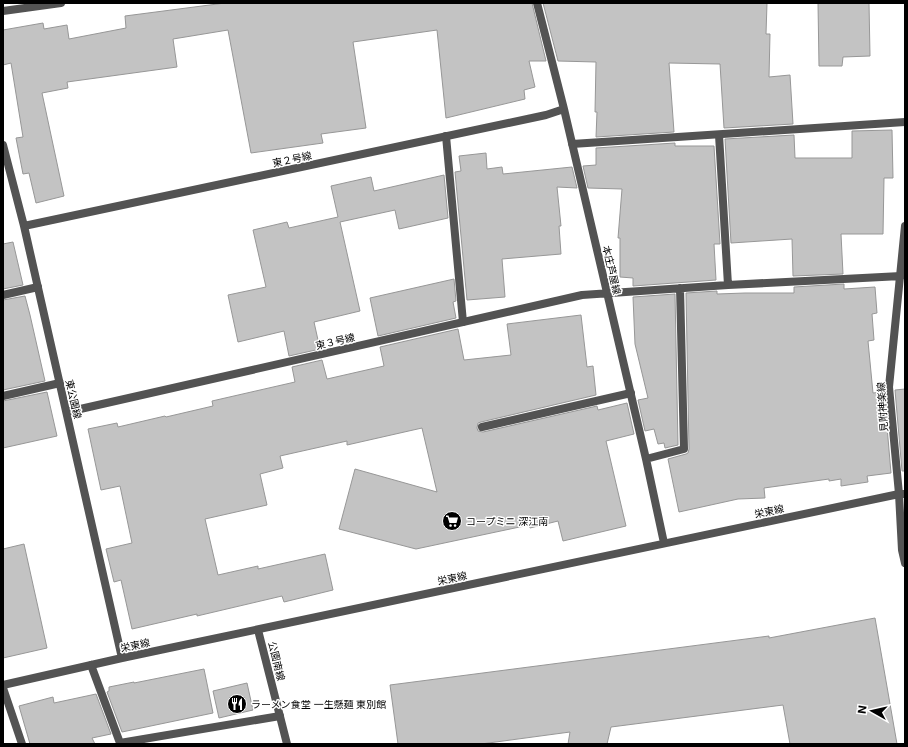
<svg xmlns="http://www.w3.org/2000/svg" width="908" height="747" font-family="Inter,'Noto Sans JP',sans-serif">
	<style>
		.building { fill: #c3c3c3; stroke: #979797 }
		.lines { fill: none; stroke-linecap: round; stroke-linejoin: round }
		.lane { stroke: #535353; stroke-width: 8 }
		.street { stroke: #535353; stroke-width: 8 }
		.labels { text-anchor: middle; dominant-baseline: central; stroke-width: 3; stroke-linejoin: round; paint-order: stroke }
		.street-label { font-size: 10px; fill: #000; stroke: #fff }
		.poi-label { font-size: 10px; fill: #000; stroke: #fff; text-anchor: start }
	</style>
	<rect width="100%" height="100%" fill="#fff"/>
	<path class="building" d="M 225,3 L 532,3 L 546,61 L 529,61 L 535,87 L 524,90 L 525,99 L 446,118 L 437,30 L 353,42 L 366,128 L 321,134 L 323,143 L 251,153 L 228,30 L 173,39 L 177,67 L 67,82 L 68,88 L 42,93 L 64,196 L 36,203 L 29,173 L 23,174 L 16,138 L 23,137 L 11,63 L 3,65 L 3,30 L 43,23 L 44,29 L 67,25 L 69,39 L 126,28 L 125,16 Z
		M 543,3 L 767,3 L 766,34 L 770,34 L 769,77 L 790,75 L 793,124 L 724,128 L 720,64 L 669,63 L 674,132 L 596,137 L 597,112 L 595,112 L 596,62 L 558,61 Z
		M 818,3 L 869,3 L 870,56 L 843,57 L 842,66 L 819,66 Z
		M 892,130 L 893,178 L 884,178 L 883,234 L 841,234 L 843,274 L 793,276 L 792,239 L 731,243 L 725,139 L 794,135 L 795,158 L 852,158 L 852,131 Z
		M 675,143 L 675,146 L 714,146 L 720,244 L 714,244 L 716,280 L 633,286 L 633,278 L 620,277 L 620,238 L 618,238 L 622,189 L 588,188 L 583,166 L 596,165 L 596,148 Z
		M 486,153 L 487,169 L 502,167 L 503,174 L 572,167 L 577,188 L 557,187 L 561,226 L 559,226 L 561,254 L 502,259 L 505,297 L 467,300 L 455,172 L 461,171 L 459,156 Z
		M 444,175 L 448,218 L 399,229 L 395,210 L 340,222 L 360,311 L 314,322 L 320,349 L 289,356 L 284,331 L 238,342 L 228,295 L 266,287 L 253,230 L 287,222 L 289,228 L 338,217 L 331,186 L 371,177 L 374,191 Z
		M 13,242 L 23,285 L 3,289 L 3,244 Z
		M 454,279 L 456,301 L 453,302 L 456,318 L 378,336 L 370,298 Z
		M 844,284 L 844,289 L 875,287 L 877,313 L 872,314 L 874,340 L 868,341 L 873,393 L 884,392 L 891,473 L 867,476 L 868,482 L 841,486 L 841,479 L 829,481 L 829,479 L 764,488 L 765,498 L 738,499 L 679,512 L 668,459 L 686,454 L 688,453 L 689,449 L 686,293 L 717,291 L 717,294 L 745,293 L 794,293 L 794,287 Z
		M 675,294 L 678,445 L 665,448 L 664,443 L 658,444 L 654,429 L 645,431 L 638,400 L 648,398 L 635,344 L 633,297 Z
		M 25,296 L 30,315 L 45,381 L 3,390 L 3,300 Z
		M 581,315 L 587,367 L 593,366 L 596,395 L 481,422 L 478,423 L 477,428 L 478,431 L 483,432 L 597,406 L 598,410 L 627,403 L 634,434 L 606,441 L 626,526 L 563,541 L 558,521 L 530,528 L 529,525 L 416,549 L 339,529 L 355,469 L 437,492 L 422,428 L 347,445 L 347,441 L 280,456 L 283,468 L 260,474 L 267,505 L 205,519 L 218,575 L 258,566 L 258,569 L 325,554 L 333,590 L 284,602 L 282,596 L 197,616 L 197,614 L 132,629 L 121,580 L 114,582 L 106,549 L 132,543 L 120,486 L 101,490 L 88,429 L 117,423 L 118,427 L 165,416 L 166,417 L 213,406 L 212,401 L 295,382 L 292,367 L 322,360 L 327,379 L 384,366 L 380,347 L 458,329 L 464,360 L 511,355 L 507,324 Z
		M 905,389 L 905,471 L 902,471 L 895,390 Z
		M 47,392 L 57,436 L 3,448 L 3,401 Z
		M 24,544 L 47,648 L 3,658 L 3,549 Z
		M 875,618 L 897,744 L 790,744 L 783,705 L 611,727 L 607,744 L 568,744 L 570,732 L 481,744 L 398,744 L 390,685 L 769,636 L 769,638 Z
		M 204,669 L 213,713 L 122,732 L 107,692 L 109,691 L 109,687 L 134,682 L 134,683 Z
		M 247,683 L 253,710 L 219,718 L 213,691 Z
		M 96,694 L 111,734 L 92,738 L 95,744 L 30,744 L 19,706 L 53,697 L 54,703 Z"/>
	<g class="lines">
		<path class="lane" d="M 446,136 L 463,322
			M 3,295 L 38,287
			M 3,396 L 60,383
			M 482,427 L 631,393
			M 91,665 L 120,743 L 280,716
			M 3,688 L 22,744"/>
		<path class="street" d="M 537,3 L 564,109 L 646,459 L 664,543
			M 3,11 L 61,3
			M 719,135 L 728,285
			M 572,144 L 905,122
			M 3,145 L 24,226 L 122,658
			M 24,226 L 546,115 L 564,109
			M 905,226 L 889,387 L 899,494 L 902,550 L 905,563
			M 67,412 L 582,295 L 728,285 L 901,276
			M 646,459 L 684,449 L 680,288
			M 258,630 L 287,744
			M 3,685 L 122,658 L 899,494 L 905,494"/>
	</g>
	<defs>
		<g id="supermarket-disc" transform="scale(1)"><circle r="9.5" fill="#000" stroke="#fff"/><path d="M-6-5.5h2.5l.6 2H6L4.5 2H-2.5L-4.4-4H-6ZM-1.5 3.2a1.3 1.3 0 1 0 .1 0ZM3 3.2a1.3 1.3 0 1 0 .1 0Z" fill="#fff"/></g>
		<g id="restaurant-disc" transform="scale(1)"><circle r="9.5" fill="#000" stroke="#fff"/><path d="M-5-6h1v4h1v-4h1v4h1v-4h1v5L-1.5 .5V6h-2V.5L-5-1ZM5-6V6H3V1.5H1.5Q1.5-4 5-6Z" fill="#fff"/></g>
	</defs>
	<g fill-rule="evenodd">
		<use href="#supermarket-disc" x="452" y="521"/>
		<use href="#restaurant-disc" x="237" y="704"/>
	</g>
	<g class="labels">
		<g class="street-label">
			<text transform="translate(292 159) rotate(-12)">東２号線</text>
			<text transform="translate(612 270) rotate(77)">本庄芦屋線</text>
			<text transform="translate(335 341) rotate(-13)">東３号線</text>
			<text transform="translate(74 399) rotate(77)">東公園線</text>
			<text transform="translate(882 407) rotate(-94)">見附神楽線</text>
			<text transform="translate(769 511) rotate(-12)">栄東線</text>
			<text transform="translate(452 578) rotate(-12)">栄東線</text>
			<text transform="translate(135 645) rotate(-12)">栄東線</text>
			<text transform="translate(277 661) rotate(76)">公園南線</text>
		</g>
		<g class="poi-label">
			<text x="466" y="521">コープミニ 深江南</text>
			<text x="251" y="704">ラーメン食堂 一生懸麺 東別館</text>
		</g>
	</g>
	<rect width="908" height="747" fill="none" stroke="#000000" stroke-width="8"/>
	<g transform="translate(872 711) rotate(278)" stroke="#ffffff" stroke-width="3" paint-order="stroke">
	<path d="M0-3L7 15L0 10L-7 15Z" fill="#000000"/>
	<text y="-6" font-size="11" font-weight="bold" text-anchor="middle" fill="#000000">N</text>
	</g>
</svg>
